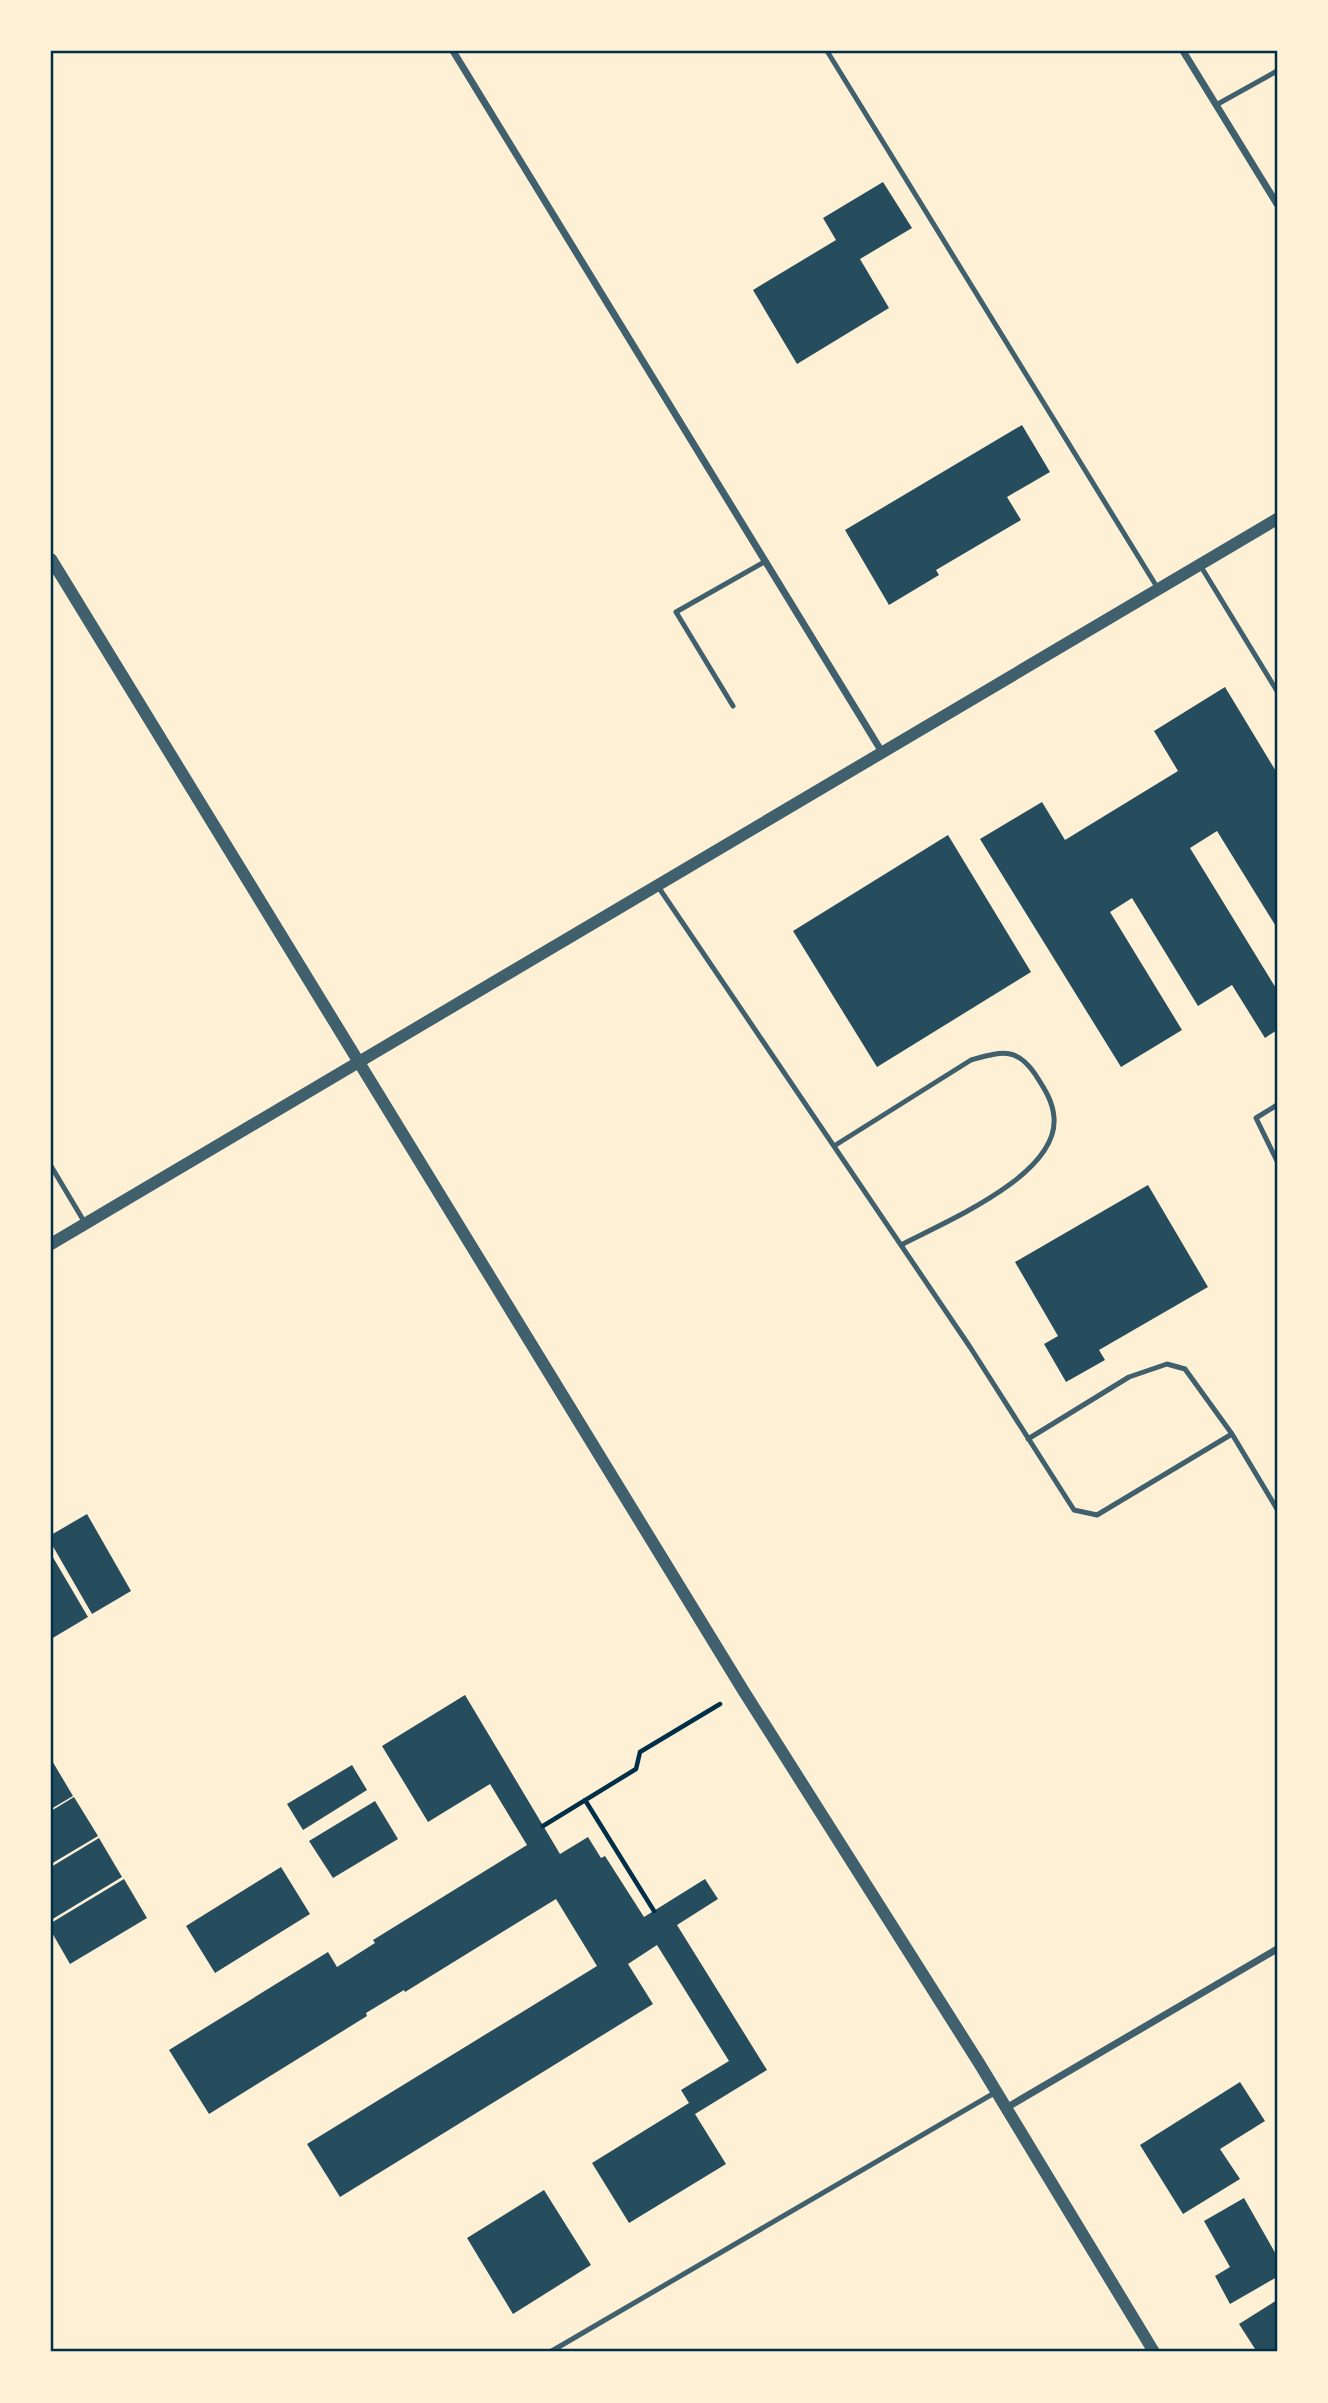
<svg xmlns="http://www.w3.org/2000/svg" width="1328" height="2403" font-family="'Fira Sans',sans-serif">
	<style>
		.building { fill: #264d5e }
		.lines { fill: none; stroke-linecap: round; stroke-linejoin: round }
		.path { stroke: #003049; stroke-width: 4.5 }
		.service { stroke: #3f606c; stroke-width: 5 }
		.minor { stroke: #3f606c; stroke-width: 7 }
		.tertiary { stroke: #3f606c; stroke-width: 12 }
		.neatline { fill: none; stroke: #003049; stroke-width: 2.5 }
	</style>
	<rect width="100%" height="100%" fill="#fdf0d5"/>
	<path class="building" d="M 883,182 L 912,228 L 860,259 L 889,308 L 797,364 L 753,290 L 836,240 L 823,218 Z
		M 1022,425 L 1050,472 L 1007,497 L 1021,520 L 936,570 L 939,575 L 889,605 L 845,530 Z
		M 1225,687 L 1277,773 L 1277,928 L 1217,831 L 1190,848 L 1277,990 L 1277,1030 L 1265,1038 L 1232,985 L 1198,1006 L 1132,898 L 1110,912 L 1182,1030 L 1121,1067 L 980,839 L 1042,802 L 1065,840 L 1178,771 L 1154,731 Z
		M 948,835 L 1031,972 L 877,1067 L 793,931 Z
		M 1148,1185 L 1208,1287 L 1099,1350 L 1105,1360 L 1066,1382 L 1044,1344 L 1058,1336 L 1015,1262 Z
		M 87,1514 L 131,1591 L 92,1614 L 51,1543 L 51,1535 Z
		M 51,1554 L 88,1617 L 51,1639 Z
		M 465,1695 L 560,1854 L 588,1837 L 601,1858 L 605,1856 L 644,1917 L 705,1879 L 718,1899 L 677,1925 L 767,2070 L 695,2114 L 726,2164 L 629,2223 L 592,2163 L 689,2103 L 681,2090 L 729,2061 L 657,1945 L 628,1964 L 653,2004 L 340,2197 L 307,2144 L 597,1966 L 556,1899 L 405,1992 L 404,1990 L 366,2013 L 367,2016 L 209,2114 L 169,2050 L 328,1952 L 337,1967 L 375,1943 L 373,1940 L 527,1845 L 490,1784 L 428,1822 L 382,1746 Z
		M 51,1759 L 73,1796 L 51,1809 Z
		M 352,1765 L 367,1790 L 303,1830 L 287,1804 Z
		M 74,1797 L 98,1836 L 51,1864 L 51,1811 Z
		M 375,1801 L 398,1839 L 333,1878 L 309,1841 Z
		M 99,1838 L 122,1877 L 51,1920 L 51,1867 Z
		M 281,1867 L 310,1914 L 215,1973 L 186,1926 Z
		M 124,1879 L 147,1918 L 70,1964 L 51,1931 L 51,1923 Z
		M 1240,2082 L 1265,2121 L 1220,2149 L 1240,2179 L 1183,2214 L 1140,2145 Z
		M 544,2190 L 591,2265 L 513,2314 L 467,2238 Z
		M 1244,2198 L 1277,2256 L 1277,2277 L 1230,2304 L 1215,2276 L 1230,2267 L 1204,2221 Z
		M 1277,2300 L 1277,2352 L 1257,2352 L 1239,2324 Z"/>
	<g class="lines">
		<path class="path" d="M 585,1800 L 654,1911
			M 543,1826 L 636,1769 L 640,1752 L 720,1704"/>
		<path class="service" d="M 827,51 L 1157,587
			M 1216,105 L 1277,71
			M 1200,565 L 1277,691
			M 733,706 L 676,612 L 766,561
			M 657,885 L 970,1347 L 1074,1510 L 1097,1515 L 1232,1434
			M 1277,1105 L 1256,1118 L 1277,1161
			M 834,1146 L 971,1060 C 1001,1052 1016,1046 1035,1074 C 1044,1088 1053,1101 1054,1118 C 1058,1176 944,1222 901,1245
			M 51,1166 L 85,1223
			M 1028,1439 L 1129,1377 L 1167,1364 L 1185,1369 L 1232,1434 L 1277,1509
			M 550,2352 L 996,2092"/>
		<path class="minor" d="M 453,51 L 882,752
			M 1183,51 L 1277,204
			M 1006,2108 L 1277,1949"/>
		<path class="tertiary" d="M 51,559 L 743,1690 L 979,2063 L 1154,2352
			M 51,1244 L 1277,519"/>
	</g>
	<rect width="1328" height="2403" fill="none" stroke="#fdf0d5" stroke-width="105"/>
	<rect x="52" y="52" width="1224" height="2298" class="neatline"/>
</svg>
